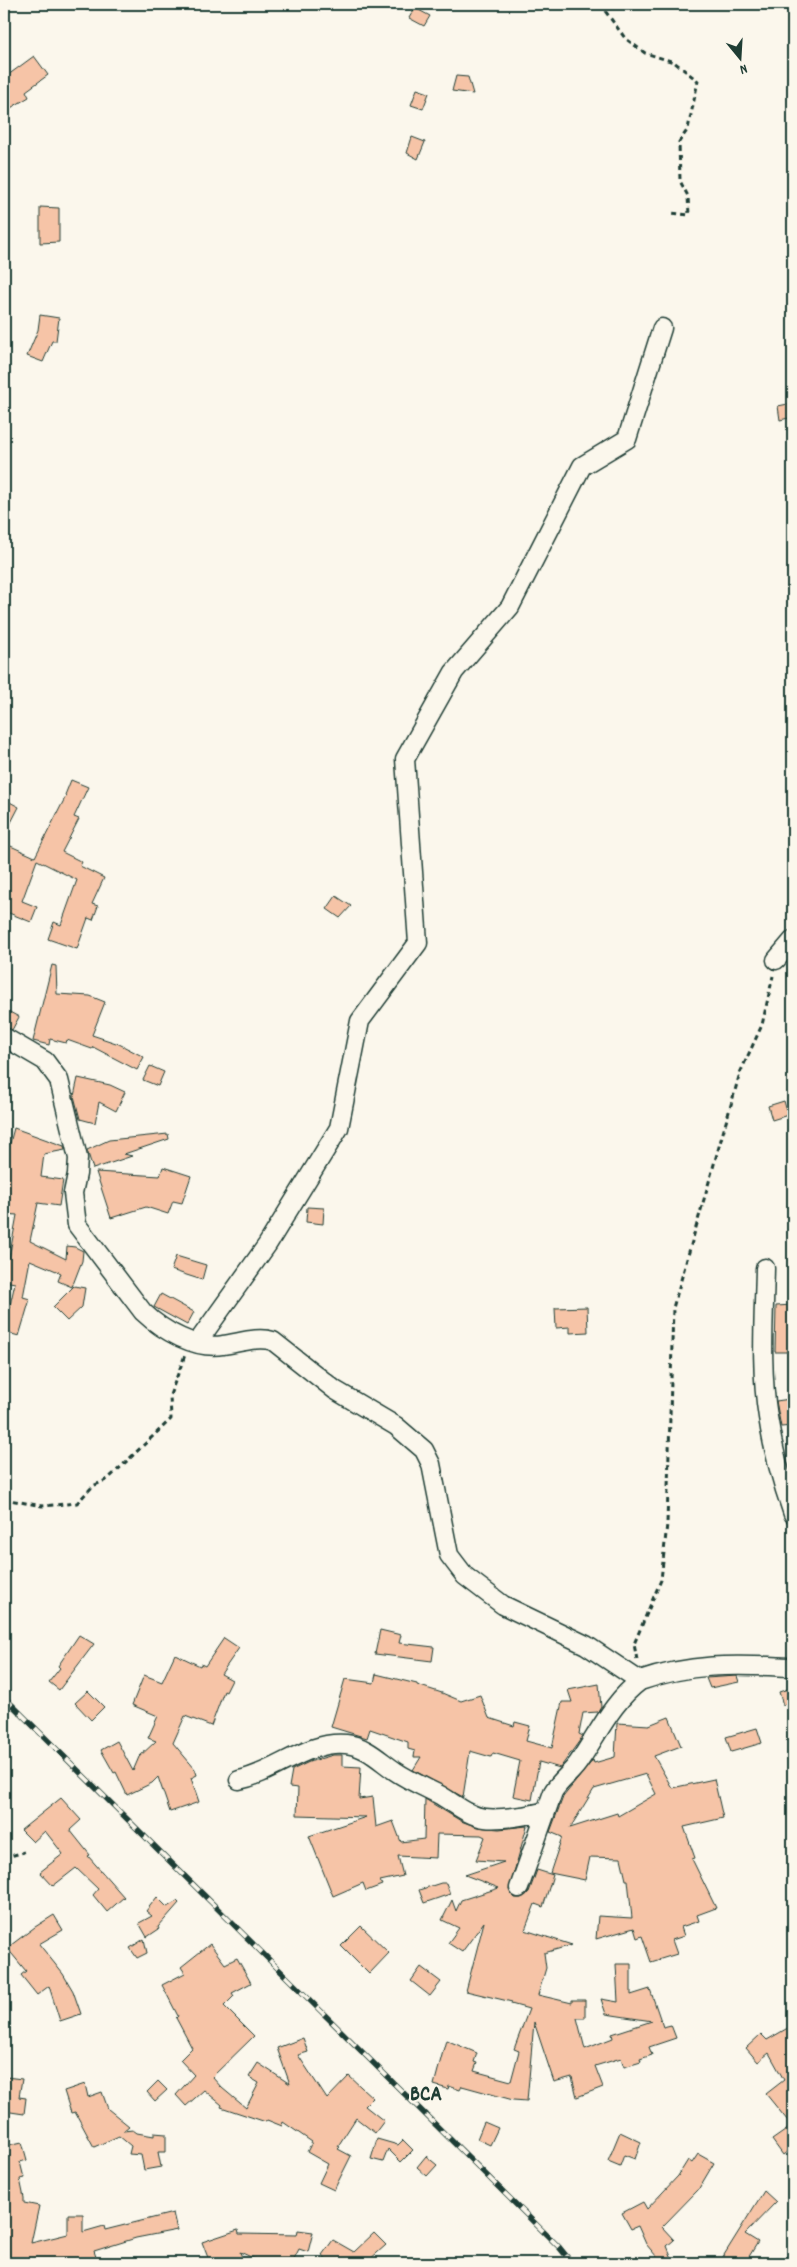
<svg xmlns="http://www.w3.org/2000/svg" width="797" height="2267" font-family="Dekko,sans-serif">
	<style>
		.building { fill: #f6c4a7; stroke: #1f3d34; fill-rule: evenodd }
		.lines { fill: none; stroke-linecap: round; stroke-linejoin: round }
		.street-casing { stroke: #1f3d34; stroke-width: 21 }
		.path { stroke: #1f3d34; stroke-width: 3; stroke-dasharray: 5 4; stroke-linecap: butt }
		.street { stroke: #fbf7ec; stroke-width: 18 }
		.rail-casing { stroke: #1f3d34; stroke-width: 5.5 }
		.rail { stroke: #fbf7ec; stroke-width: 4; stroke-dasharray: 11; stroke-linecap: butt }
		.labels { text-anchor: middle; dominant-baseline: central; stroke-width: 4; stroke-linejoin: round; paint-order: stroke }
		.quarter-label { font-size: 21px; font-weight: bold; fill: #1f3d34; stroke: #fbf7ec }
	</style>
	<rect width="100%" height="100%" fill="#fbf7ec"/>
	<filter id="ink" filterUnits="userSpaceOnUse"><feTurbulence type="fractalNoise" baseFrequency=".02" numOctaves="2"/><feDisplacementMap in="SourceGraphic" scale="10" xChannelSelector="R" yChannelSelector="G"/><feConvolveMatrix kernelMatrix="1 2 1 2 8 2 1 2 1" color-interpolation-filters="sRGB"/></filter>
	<g filter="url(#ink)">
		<path class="building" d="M 415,8 L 430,16 L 424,26 L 409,18 Z
			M 34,56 L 48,75 L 26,91 L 29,97 L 4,112 L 4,78 Z
			M 456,76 L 468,77 L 473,94 L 452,91 Z
			M 417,89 L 429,93 L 423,109 L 411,105 Z
			M 412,137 L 425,142 L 418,159 L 407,153 Z
			M 40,207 L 59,208 L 59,242 L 40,243 Z
			M 40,315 L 59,318 L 56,341 L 52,341 L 43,362 L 27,356 L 38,330 Z
			M 793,403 L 793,417 L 780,420 L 778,406 Z
			M 71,780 L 88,787 L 74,817 L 79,819 L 62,852 L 82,862 L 80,866 L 104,878 L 92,904 L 98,906 L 93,920 L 88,918 L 77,949 L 48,939 L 54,922 L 61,925 L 77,880 L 37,860 L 22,901 L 37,907 L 31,922 L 4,911 L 4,843 L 35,857 L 66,796 L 65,795 Z
			M 4,799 L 19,807 L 4,836 Z
			M 336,896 L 351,906 L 340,918 L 327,909 Z
			M 52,965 L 56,966 L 57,994 L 90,996 L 105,1002 L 92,1035 L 119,1044 L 144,1057 L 137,1070 L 93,1047 L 92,1049 L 67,1040 L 66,1043 L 50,1039 L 49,1045 L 33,1041 Z
			M 4,1009 L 19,1017 L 12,1030 L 4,1026 Z
			M 150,1066 L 164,1072 L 158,1086 L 143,1080 Z
			M 78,1078 L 110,1085 L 125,1092 L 116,1111 L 99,1102 L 95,1123 L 80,1119 L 74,1096 Z
			M 784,1101 L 788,1115 L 772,1120 L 768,1106 Z
			M 14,1128 L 64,1146 L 65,1150 L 44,1154 L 41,1177 L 63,1180 L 59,1206 L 38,1203 L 30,1241 L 66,1259 L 67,1246 L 75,1247 L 83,1251 L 82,1261 L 72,1287 L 58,1281 L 61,1273 L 30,1260 L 23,1297 L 30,1299 L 19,1336 L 4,1332 L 15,1283 L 4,1281 L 4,1265 L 5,1257 L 9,1258 L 17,1215 L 4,1214 L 4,1140 L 10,1143 Z
			M 168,1134 L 169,1139 L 124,1154 L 132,1156 L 93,1169 L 87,1150 L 109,1140 Z
			M 163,1167 L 191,1176 L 182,1203 L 173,1201 L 168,1214 L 146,1207 L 111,1218 L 96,1172 L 160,1176 Z
			M 307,1207 L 324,1208 L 323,1224 L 306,1222 Z
			M 176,1256 L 206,1265 L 202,1280 L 171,1270 Z
			M 74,1286 L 85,1288 L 82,1307 L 67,1321 L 53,1307 Z
			M 161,1294 L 194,1312 L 187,1325 L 154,1307 Z
			M 793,1305 L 793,1352 L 775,1352 L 776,1306 Z
			M 587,1307 L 588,1332 L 570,1333 L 570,1327 L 556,1328 L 555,1308 Z
			M 790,1399 L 793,1426 L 781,1427 L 776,1401 Z
			M 380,1630 L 401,1635 L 399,1643 L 434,1647 L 432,1661 L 375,1654 Z
			M 79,1635 L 94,1644 L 59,1690 L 49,1682 L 60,1668 L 58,1666 Z
			M 224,1638 L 239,1648 L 221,1674 L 232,1680 L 226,1692 L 224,1691 L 211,1726 L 185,1716 L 173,1743 L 195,1769 L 197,1775 L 191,1778 L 199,1802 L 170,1812 L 158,1777 L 152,1783 L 127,1795 L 116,1772 L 114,1773 L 101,1750 L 117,1741 L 133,1771 L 139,1757 L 156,1741 L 148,1738 L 158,1716 L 132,1705 L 144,1675 L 162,1682 L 175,1654 L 200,1666 L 201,1664 L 205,1666 Z
			M 376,1674 L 417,1684 L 417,1685 L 442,1693 L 461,1701 L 480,1695 L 489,1718 L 514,1726 L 515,1722 L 530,1726 L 526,1741 L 552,1748 L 562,1702 L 572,1702 L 568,1690 L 599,1684 L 601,1707 L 598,1712 L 583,1713 L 579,1734 L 583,1736 L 560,1768 L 539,1762 L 532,1800 L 513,1796 L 520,1761 L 493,1753 L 491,1757 L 470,1751 L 463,1797 L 413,1770 L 421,1757 L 414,1757 L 415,1751 L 408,1749 L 408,1742 L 370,1729 L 367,1738 L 331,1727 L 345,1679 L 374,1683 Z
			M 737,1676 L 739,1682 L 710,1688 L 706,1678 Z
			M 791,1688 L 793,1701 L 783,1705 L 779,1692 Z
			M 88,1691 L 104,1707 L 91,1720 L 75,1703 Z
			M 669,1717 L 681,1746 L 654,1756 L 672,1788 L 714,1779 L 723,1818 L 684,1827 L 695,1858 L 692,1859 L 716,1908 L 697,1915 L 699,1921 L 681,1927 L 684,1936 L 672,1940 L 677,1954 L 651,1962 L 642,1936 L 637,1938 L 634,1928 L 596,1939 L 598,1916 L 632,1918 L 628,1880 L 626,1880 L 621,1858 L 590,1857 L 585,1880 L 550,1873 L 562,1837 L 550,1832 L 563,1797 L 593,1760 L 594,1763 L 615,1757 L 617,1723 L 649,1725 ZM 646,1774 L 656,1794 L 618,1816 L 617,1813 L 570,1828 L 594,1789 Z
			M 757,1728 L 762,1743 L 731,1752 L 726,1737 Z
			M 333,1755 L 342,1755 L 342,1766 L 361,1767 L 359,1799 L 373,1797 L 376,1827 L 393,1821 L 401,1842 L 424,1839 L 425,1799 L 461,1821 L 477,1827 L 499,1829 L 527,1826 L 509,1890 L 515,1898 L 521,1898 L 529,1892 L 537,1870 L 553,1875 L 543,1907 L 535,1904 L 525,1930 L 572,1945 L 544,1953 L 546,1968 L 538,1995 L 572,2003 L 572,2000 L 585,2000 L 585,2018 L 577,2018 L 585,2049 L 613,2038 L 612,2034 L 652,2021 L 606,2014 L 601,1999 L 618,2002 L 616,1964 L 631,1964 L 631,1995 L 650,1989 L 663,2027 L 671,2025 L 676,2038 L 649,2047 L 652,2055 L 640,2059 L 641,2062 L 624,2067 L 621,2058 L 595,2066 L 603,2087 L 577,2097 L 572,2077 L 554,2082 L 534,2022 L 527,2101 L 513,2100 L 462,2086 L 460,2090 L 449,2086 L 448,2089 L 434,2085 L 446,2040 L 477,2053 L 474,2062 L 477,2063 L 474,2071 L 511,2081 L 519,2051 L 514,2049 L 529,2009 L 511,2004 L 512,2002 L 466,1991 L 484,1922 L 462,1952 L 448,1943 L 459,1928 L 442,1920 L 452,1900 L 456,1911 L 461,1900 L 499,1888 L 465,1875 L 504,1862 L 476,1860 L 485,1837 L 481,1835 L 437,1834 L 436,1858 L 398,1856 L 403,1876 L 380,1881 L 382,1885 L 366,1891 L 363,1883 L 333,1896 L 309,1836 L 366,1817 L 297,1815 L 298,1788 L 289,1787 L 292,1770 L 309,1762 Z
			M 61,1798 L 81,1820 L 70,1830 L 90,1855 L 88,1856 L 124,1897 L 107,1912 L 93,1895 L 98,1889 L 76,1868 L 53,1886 L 40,1872 L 63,1854 L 45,1831 L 33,1842 L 21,1830 Z
			M 441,1883 L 446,1883 L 450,1894 L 424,1903 L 419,1890 Z
			M 157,1897 L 167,1907 L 177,1901 L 179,1903 L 158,1927 L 159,1929 L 147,1937 L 139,1923 L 152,1916 L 146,1911 Z
			M 54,1915 L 63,1930 L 39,1944 L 63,1974 L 73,1991 L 81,2014 L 60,2021 L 49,1986 L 37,1995 L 21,1975 L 26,1971 L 7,1948 L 35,1927 Z
			M 361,1926 L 389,1953 L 369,1974 L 341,1946 Z
			M 144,1939 L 147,1953 L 137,1958 L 130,1948 Z
			M 210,1944 L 225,1964 L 237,1958 L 251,1983 L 232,1993 L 234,1996 L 224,2006 L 254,2036 L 212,2077 L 222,2088 L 246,2108 L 259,2083 L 249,2077 L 258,2063 L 290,2084 L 277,2048 L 303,2038 L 308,2052 L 298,2055 L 327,2099 L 349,2076 L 373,2098 L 365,2106 L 384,2121 L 375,2133 L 356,2118 L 338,2146 L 340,2147 L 338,2149 L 351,2156 L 334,2190 L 319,2183 L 328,2164 L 307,2152 L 312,2142 L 283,2122 L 282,2126 L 267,2120 L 266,2122 L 221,2107 L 222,2105 L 204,2090 L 186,2106 L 176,2095 L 194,2075 L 180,2060 L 192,2048 L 176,2018 L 178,2016 L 162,1985 L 185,1973 L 181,1967 Z
			M 421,1967 L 441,1982 L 430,1996 L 411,1981 Z
			M 793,2025 L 793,2147 L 783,2155 L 772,2140 L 792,2126 L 766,2094 L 784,2080 L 769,2053 L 758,2062 L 746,2048 L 761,2034 L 767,2040 Z
			M 6,2077 L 22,2079 L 19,2097 L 26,2098 L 24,2114 L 4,2111 Z
			M 158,2081 L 167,2090 L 155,2101 L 147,2092 Z
			M 85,2084 L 88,2097 L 102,2092 L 108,2109 L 129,2126 L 123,2131 L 133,2130 L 137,2133 L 154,2136 L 154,2133 L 166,2134 L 166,2152 L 158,2152 L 161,2167 L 144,2170 L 141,2155 L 129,2154 L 131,2146 L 119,2136 L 94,2147 L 75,2112 L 71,2113 L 64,2091 Z
			M 484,2122 L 498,2128 L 490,2145 L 477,2139 Z
			M 620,2132 L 641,2142 L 635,2159 L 624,2155 L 620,2166 L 608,2161 Z
			M 377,2139 L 398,2145 L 403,2140 L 413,2150 L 401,2162 L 388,2149 L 383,2162 L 371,2159 Z
			M 22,2142 L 27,2160 L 20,2162 L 24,2178 L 20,2179 L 24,2198 L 24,2203 L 39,2206 L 31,2243 L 68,2234 L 68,2214 L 83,2214 L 83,2232 L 104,2226 L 105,2230 L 173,2213 L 177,2230 L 136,2238 L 94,2251 L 98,2263 L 4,2262 L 4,2146 Z
			M 698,2154 L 714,2163 L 698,2190 L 662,2227 L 674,2240 L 667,2246 L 674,2263 L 662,2263 L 646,2244 L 638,2226 L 631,2229 L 622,2213 L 643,2202 L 647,2209 L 678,2176 L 688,2160 L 692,2163 Z
			M 426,2156 L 437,2165 L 427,2176 L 417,2167 Z
			M 764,2191 L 776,2202 L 745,2234 L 758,2242 L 745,2263 L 719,2263 Z
			M 238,2230 L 239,2234 L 297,2235 L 298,2230 L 313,2232 L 308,2252 L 299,2249 L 292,2263 L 264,2263 L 240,2252 L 244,2263 L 210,2263 L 202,2242 Z
			M 374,2233 L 386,2245 L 368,2261 L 372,2263 L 331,2263 L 322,2255 L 333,2240 L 354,2252 Z"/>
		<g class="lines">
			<g class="street-casing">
				<path id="street" d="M 776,960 L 793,940
					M 4,1037 L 45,1061 L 59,1080 L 78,1158 L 77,1174 L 73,1193 L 77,1225 L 143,1312 C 163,1331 196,1350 223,1345 C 239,1343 257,1336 273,1341 L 335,1390 L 396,1426 L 424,1450 L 431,1464 L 449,1555 L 465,1576 L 503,1605 L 586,1645 L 640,1681 C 694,1662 738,1665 793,1667
					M 765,1268 C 764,1317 760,1369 768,1417 C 773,1450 782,1483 793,1514
					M 197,1343 L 267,1245 L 339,1128 L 360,1021 L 418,943 L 405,759 L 454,672 L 510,607 L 582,466 L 627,439 L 662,328
					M 239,1780 C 275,1773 308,1740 346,1744 C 366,1746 379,1760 395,1771 C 408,1780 424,1787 438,1794 C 453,1802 468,1816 485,1818 C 499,1820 532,1815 545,1811
					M 519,1888 L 553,1792 C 560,1780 573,1772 580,1760 C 599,1732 613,1701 640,1681"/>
			</g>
			<path class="path" d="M 600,4 L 625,38 L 645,53 L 674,62 L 698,81 L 688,129 L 679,142 L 680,181 L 688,196 L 689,215 L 670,213
				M 4,1499 L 42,1506 L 77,1503 L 93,1486 L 108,1479 L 171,1419 L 170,1395 L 185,1355
				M 637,1660 L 634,1644 L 661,1580 L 667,1524 L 673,1308 L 740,1073 L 762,1025 L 773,976
				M 4,1858 L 24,1852"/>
			<use href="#street" class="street"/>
			<g class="rail-casing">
				<path id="rail" d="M 4,1697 L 559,2247 L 572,2263"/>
			</g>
			<use href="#rail" class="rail"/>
		</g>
	</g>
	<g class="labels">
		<g class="quarter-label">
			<text x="426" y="2096">BCA</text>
		</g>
	</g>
	<rect width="797" height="2267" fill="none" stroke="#fbf7ec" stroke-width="20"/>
	<rect x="10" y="10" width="777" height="2247" fill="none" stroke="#1f3d34" stroke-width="2" filter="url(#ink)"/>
	<g transform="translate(740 58) rotate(162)" stroke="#fbf7ec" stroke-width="4" paint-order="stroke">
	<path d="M0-4L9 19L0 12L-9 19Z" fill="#1f3d34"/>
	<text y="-8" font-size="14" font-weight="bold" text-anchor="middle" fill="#1f3d34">N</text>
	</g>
</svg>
